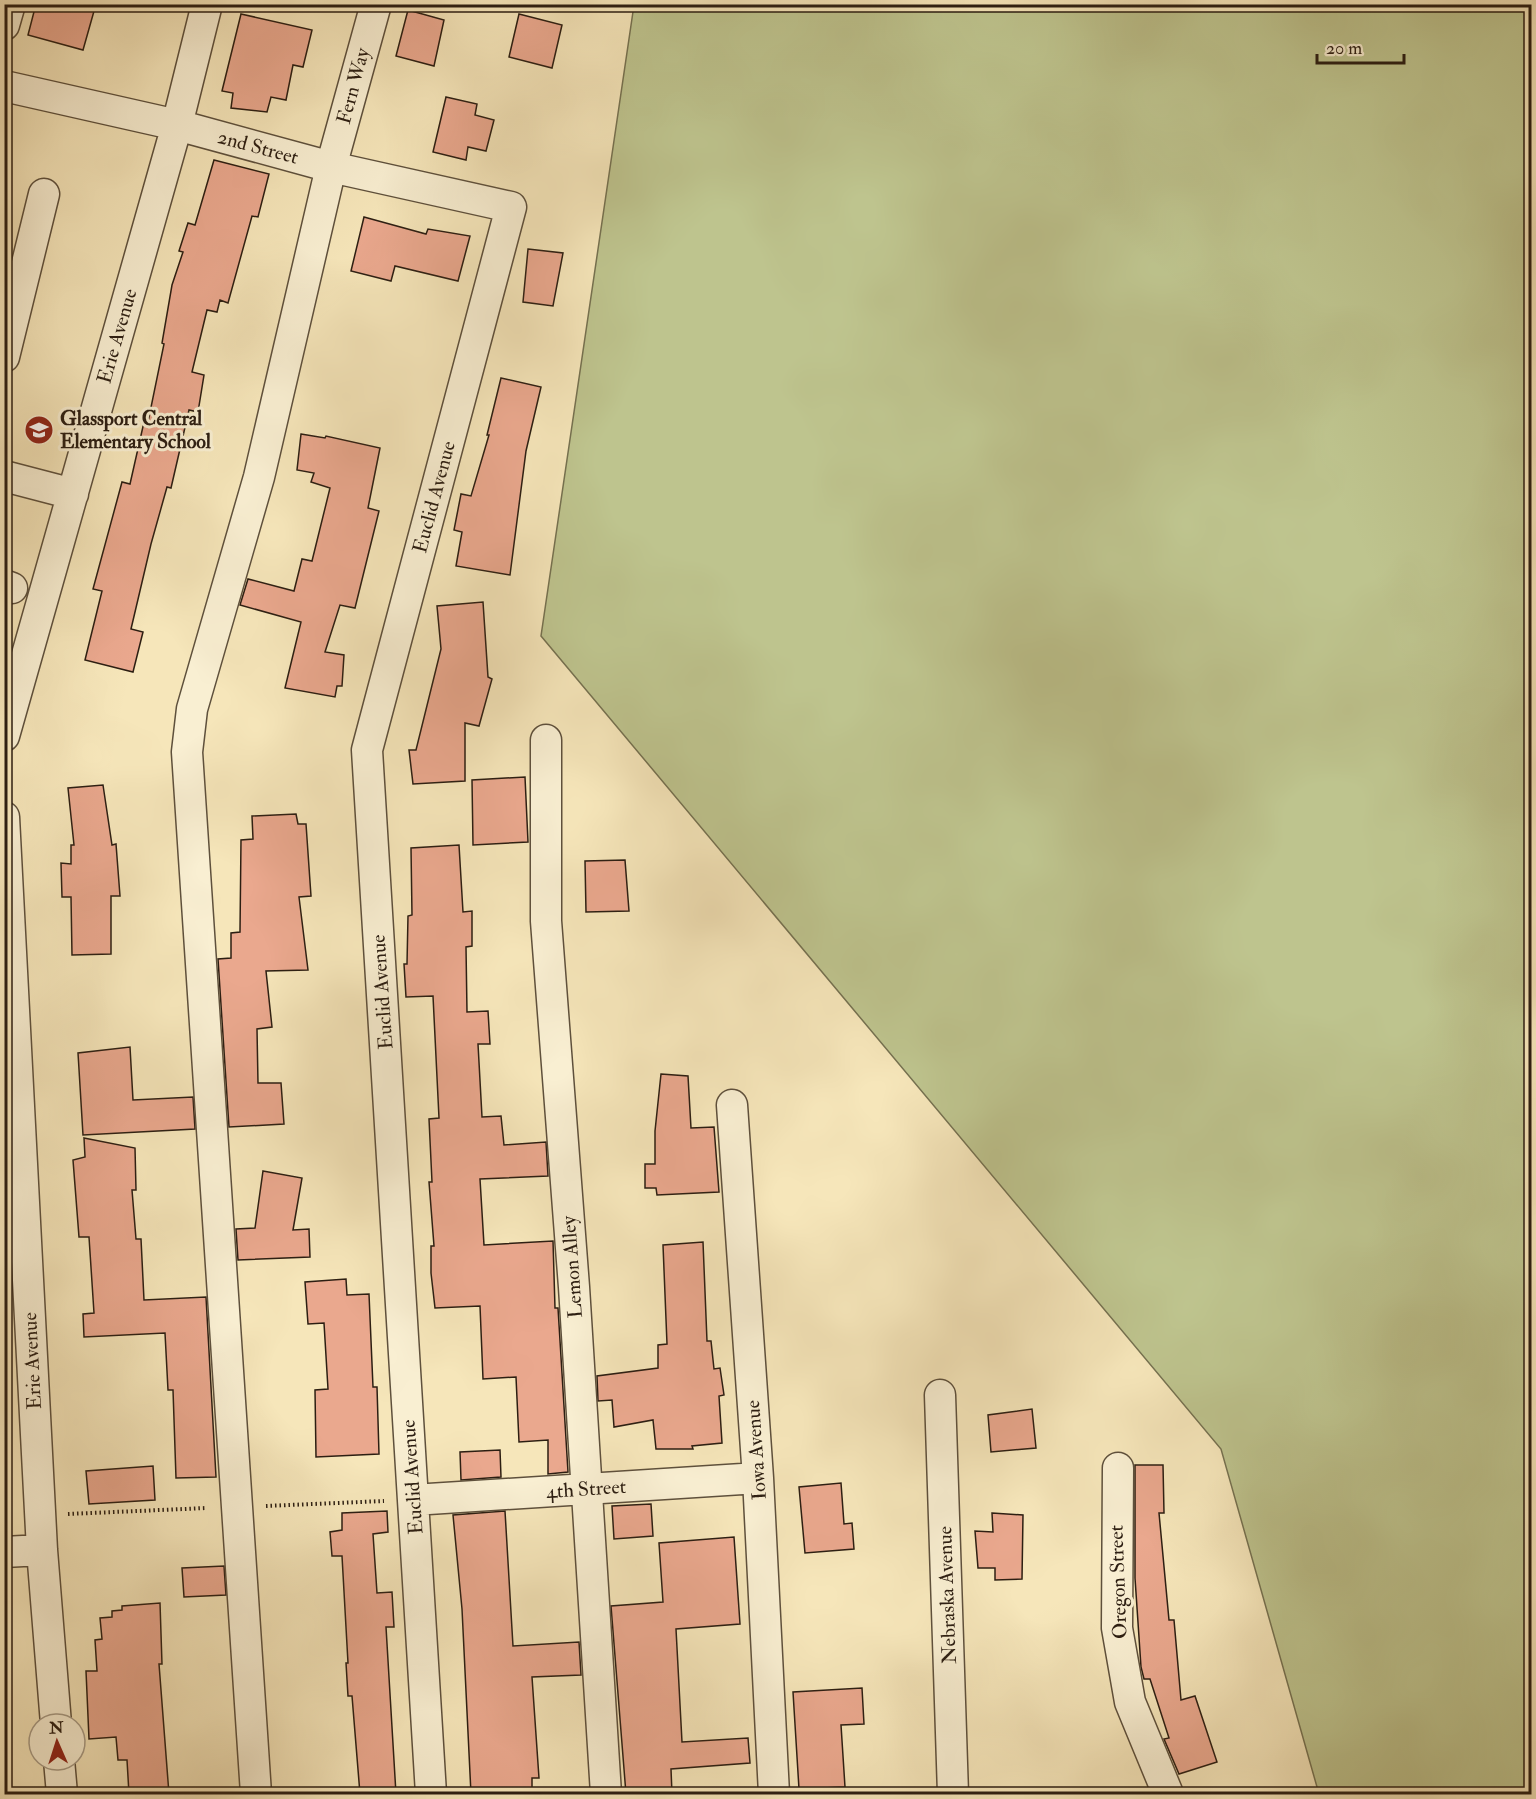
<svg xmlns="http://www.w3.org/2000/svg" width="1536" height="1799" font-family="'IM FELL Double Pica',serif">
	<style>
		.green { fill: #bec48e; stroke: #757150; stroke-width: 1.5 }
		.building { fill: #eaa88e; stroke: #2c1e12; stroke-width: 1.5 }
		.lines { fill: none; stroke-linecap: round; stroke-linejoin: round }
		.minor-casing { stroke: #5e503c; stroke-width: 33 }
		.path { stroke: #2c1e12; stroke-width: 4; stroke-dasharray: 1.5 3; stroke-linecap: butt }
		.minor { stroke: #f9efd2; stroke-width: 30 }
		.labels { text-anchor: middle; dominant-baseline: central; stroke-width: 6; stroke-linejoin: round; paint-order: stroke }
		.street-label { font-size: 20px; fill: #2c1e12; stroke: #f9efd2 }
		.poi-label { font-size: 20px; font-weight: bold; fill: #2c1e12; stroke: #f9efd2; text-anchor: start }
	</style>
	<rect width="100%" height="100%" fill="#f6e6ba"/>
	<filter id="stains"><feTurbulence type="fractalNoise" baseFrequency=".00333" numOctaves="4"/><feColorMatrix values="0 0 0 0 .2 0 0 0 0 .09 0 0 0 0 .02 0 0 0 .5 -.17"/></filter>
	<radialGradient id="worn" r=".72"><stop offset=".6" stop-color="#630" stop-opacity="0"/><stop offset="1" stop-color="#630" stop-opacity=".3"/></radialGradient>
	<path class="green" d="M 634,5 L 1531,5 L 1531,1794 L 1319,1794 L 1221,1449 L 541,636 Z"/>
	<path class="building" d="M 36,4 L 96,4 L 83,50 L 28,35 Z
		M 408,10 L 444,20 L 434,66 L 396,56 Z
		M 241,14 L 312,30 L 303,67 L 293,65 L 286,100 L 271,97 L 267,112 L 231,108 L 233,93 L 222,91 Z
		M 519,14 L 562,25 L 552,68 L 509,57 Z
		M 446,97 L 477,104 L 475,115 L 494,120 L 486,151 L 468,147 L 466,160 L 433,152 Z
		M 214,160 L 269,174 L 258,217 L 252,216 L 228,303 L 220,300 L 217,312 L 207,310 L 192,372 L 204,375 L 198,412 L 189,410 L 171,488 L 167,487 L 151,544 L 131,629 L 143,632 L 133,672 L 85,660 L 102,591 L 93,589 L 122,482 L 130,484 L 144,422 L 148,422 L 164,344 L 162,343 L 172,285 L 183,252 L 179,251 L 188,223 L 195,225 Z
		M 364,217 L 426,234 L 428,229 L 470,236 L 458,281 L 395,266 L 391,281 L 351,271 Z
		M 528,249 L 563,253 L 553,306 L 523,302 Z
		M 501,378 L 541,387 L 526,451 L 510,575 L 456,566 L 462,532 L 454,530 L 461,494 L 471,496 L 489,435 L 487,435 Z
		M 301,434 L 325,438 L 326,436 L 380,448 L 368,508 L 379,511 L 355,608 L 340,605 L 325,652 L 344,655 L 342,686 L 337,686 L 335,697 L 285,688 L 301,622 L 240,605 L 248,579 L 294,591 L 302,559 L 312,561 L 330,488 L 311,482 L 314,473 L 297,470 Z
		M 483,602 L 488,677 L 492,679 L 479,726 L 465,723 L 465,781 L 413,784 L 409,750 L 416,750 L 441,649 L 437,606 Z
		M 525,777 L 528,842 L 473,845 L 472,780 Z
		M 103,785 L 112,845 L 116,844 L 120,896 L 111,896 L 111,954 L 72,955 L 71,897 L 62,897 L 61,863 L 71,864 L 71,845 L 74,845 L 68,788 Z
		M 296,814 L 298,824 L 306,824 L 311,896 L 299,897 L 308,970 L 266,971 L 272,1027 L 257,1029 L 258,1083 L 281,1083 L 284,1124 L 229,1127 L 218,959 L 231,958 L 231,933 L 240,932 L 241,840 L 253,839 L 252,816 Z
		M 459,845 L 463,912 L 472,911 L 472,946 L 466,947 L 467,1012 L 488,1011 L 490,1044 L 478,1044 L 482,1117 L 501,1116 L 504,1145 L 546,1142 L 548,1176 L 480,1179 L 484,1245 L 553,1241 L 555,1308 L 558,1308 L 568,1472 L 548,1474 L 548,1440 L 519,1442 L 516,1377 L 483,1379 L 480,1306 L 435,1308 L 431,1273 L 431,1246 L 434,1246 L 429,1182 L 432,1182 L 429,1119 L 439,1118 L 433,996 L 406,997 L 404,964 L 407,964 L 408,916 L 412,915 L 411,848 Z
		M 625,860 L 629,911 L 586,912 L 585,861 Z
		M 130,1047 L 133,1100 L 193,1097 L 195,1129 L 83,1135 L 78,1053 Z
		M 661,1074 L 688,1076 L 691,1128 L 714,1127 L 719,1192 L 657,1195 L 656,1188 L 645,1188 L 645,1164 L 655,1164 L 655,1131 Z
		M 84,1138 L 135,1148 L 136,1190 L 132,1190 L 136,1239 L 141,1239 L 144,1300 L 206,1297 L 216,1477 L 176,1478 L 173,1390 L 168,1390 L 165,1333 L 84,1337 L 83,1314 L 94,1313 L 89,1237 L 79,1237 L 73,1160 L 85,1157 Z
		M 263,1171 L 302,1178 L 293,1230 L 309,1229 L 310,1257 L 238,1260 L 236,1229 L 255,1228 Z
		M 703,1242 L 707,1341 L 711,1341 L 714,1369 L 720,1368 L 724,1395 L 719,1396 L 722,1443 L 692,1446 L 693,1449 L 656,1449 L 653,1420 L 614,1427 L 612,1400 L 598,1401 L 597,1376 L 658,1368 L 658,1345 L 667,1344 L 663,1245 Z
		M 346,1279 L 347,1295 L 369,1294 L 373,1387 L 377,1387 L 379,1454 L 316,1457 L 315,1390 L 328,1389 L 324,1323 L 308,1324 L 305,1282 Z
		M 1032,1409 L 1036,1448 L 991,1452 L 988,1415 Z
		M 500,1450 L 501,1477 L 461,1480 L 460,1452 Z
		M 1135,1465 L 1163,1465 L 1164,1513 L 1159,1513 L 1169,1620 L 1174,1620 L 1181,1700 L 1195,1696 L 1217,1762 L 1179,1774 L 1164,1739 L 1169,1738 L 1150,1679 L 1144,1679 L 1141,1667 L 1135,1578 Z
		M 153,1466 L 155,1500 L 89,1504 L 86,1471 Z
		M 841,1483 L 844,1524 L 852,1523 L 854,1549 L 805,1553 L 799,1487 Z
		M 651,1504 L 653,1536 L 614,1539 L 612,1506 Z
		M 387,1511 L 388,1532 L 373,1534 L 377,1593 L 392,1592 L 394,1627 L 386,1627 L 396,1794 L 360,1794 L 352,1696 L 348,1696 L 346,1663 L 348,1663 L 342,1556 L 332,1556 L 330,1532 L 342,1530 L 342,1513 Z
		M 505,1511 L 513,1646 L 579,1642 L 581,1675 L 532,1677 L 539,1778 L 532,1778 L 532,1794 L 471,1794 L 462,1609 L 453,1515 Z
		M 992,1513 L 1023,1515 L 1022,1579 L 995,1580 L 995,1568 L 978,1568 L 975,1531 L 993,1532 Z
		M 734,1537 L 740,1624 L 676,1629 L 682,1742 L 748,1738 L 750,1763 L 671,1769 L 672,1794 L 626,1794 L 611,1606 L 663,1602 L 659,1543 Z
		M 224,1566 L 226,1595 L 184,1597 L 182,1568 Z
		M 160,1603 L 162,1664 L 159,1664 L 169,1794 L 129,1794 L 127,1760 L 118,1760 L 116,1737 L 89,1739 L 86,1671 L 97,1671 L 95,1640 L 102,1639 L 100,1618 L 112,1617 L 112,1611 L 122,1610 L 122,1606 Z
		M 862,1688 L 864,1724 L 841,1725 L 845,1787 L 799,1789 L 793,1692 Z"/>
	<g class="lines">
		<g class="minor-casing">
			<path id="minor" d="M 4,25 L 10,4
				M 4,86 L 177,125 L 331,167 L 511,207 L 367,750 L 431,1794
				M 4,357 L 44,194
				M 4,476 L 73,494
				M 4,585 L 12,588
				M 4,736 L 177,125 L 207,4
				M 546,740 L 546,921 L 574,1287 L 606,1794
				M 4,817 L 42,1550 L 56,1724
				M 732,1105 L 758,1478 L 774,1794
				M 940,1395 L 953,1794
				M 1118,1468 L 1117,1628 L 1130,1702 L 1168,1794
				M 413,1500 L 758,1478
				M 4,1552 L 42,1550
				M 59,1760 L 62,1794
				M 256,1794 L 187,752 L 192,709 L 259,477 L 331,167 L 376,4"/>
		</g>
		<path class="path" d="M 266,1506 L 384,1501
			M 68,1514 L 207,1508"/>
		<use href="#minor" class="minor"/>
	</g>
	<defs>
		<g id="school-disc" transform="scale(1.5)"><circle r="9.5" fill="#8f2418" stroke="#f9efd2"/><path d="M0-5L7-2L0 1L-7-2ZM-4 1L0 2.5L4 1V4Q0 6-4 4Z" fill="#fff"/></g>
	</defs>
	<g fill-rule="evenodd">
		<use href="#school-disc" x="39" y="430"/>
	</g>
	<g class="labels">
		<g class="street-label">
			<text transform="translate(353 86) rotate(-75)">Fern Way</text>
			<text transform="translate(258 147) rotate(15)">2nd Street</text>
			<text transform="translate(117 336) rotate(-74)">Erie Avenue</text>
			<text transform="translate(434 497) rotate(-75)">Euclid Avenue</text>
			<text transform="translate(382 992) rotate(-94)">Euclid Avenue</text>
			<text transform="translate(572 1267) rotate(-94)">Lemon Alley</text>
			<text transform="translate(32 1361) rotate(-93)">Erie Avenue</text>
			<text transform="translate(756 1450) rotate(-94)">Iowa Avenue</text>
			<text transform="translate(412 1477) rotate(-94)">Euclid Avenue</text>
			<text transform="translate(586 1489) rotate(-4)">4th Street</text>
			<text transform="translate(1118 1582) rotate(-92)">Oregon Street</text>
			<text transform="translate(947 1595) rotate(-92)">Nebraska Avenue</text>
		</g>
		<g class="poi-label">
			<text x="60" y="418">Glassport Central<tspan x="60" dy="23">Elementary School</tspan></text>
		</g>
	</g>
	<rect width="1536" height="1799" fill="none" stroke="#f6e6ba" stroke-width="24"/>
	<rect x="6" y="6" width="1524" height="1787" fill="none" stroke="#2c1e12" stroke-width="3"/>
	<rect x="12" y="12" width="1512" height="1775" fill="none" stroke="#2c1e12" stroke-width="1.5"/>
	<g transform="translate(57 1742) rotate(357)"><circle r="28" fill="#f9efd2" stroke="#a79b85" stroke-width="1.5"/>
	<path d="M0-4.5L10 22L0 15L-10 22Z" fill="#8f2418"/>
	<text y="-9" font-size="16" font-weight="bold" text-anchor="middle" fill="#2c1e12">N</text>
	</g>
	<path d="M1317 54v9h87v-9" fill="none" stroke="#2c1e12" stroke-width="3"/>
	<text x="1326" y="54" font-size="18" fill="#2c1e12" stroke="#f9efd2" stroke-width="4.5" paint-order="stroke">20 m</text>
	<rect width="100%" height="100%" filter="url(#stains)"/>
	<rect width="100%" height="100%" fill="url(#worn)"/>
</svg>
